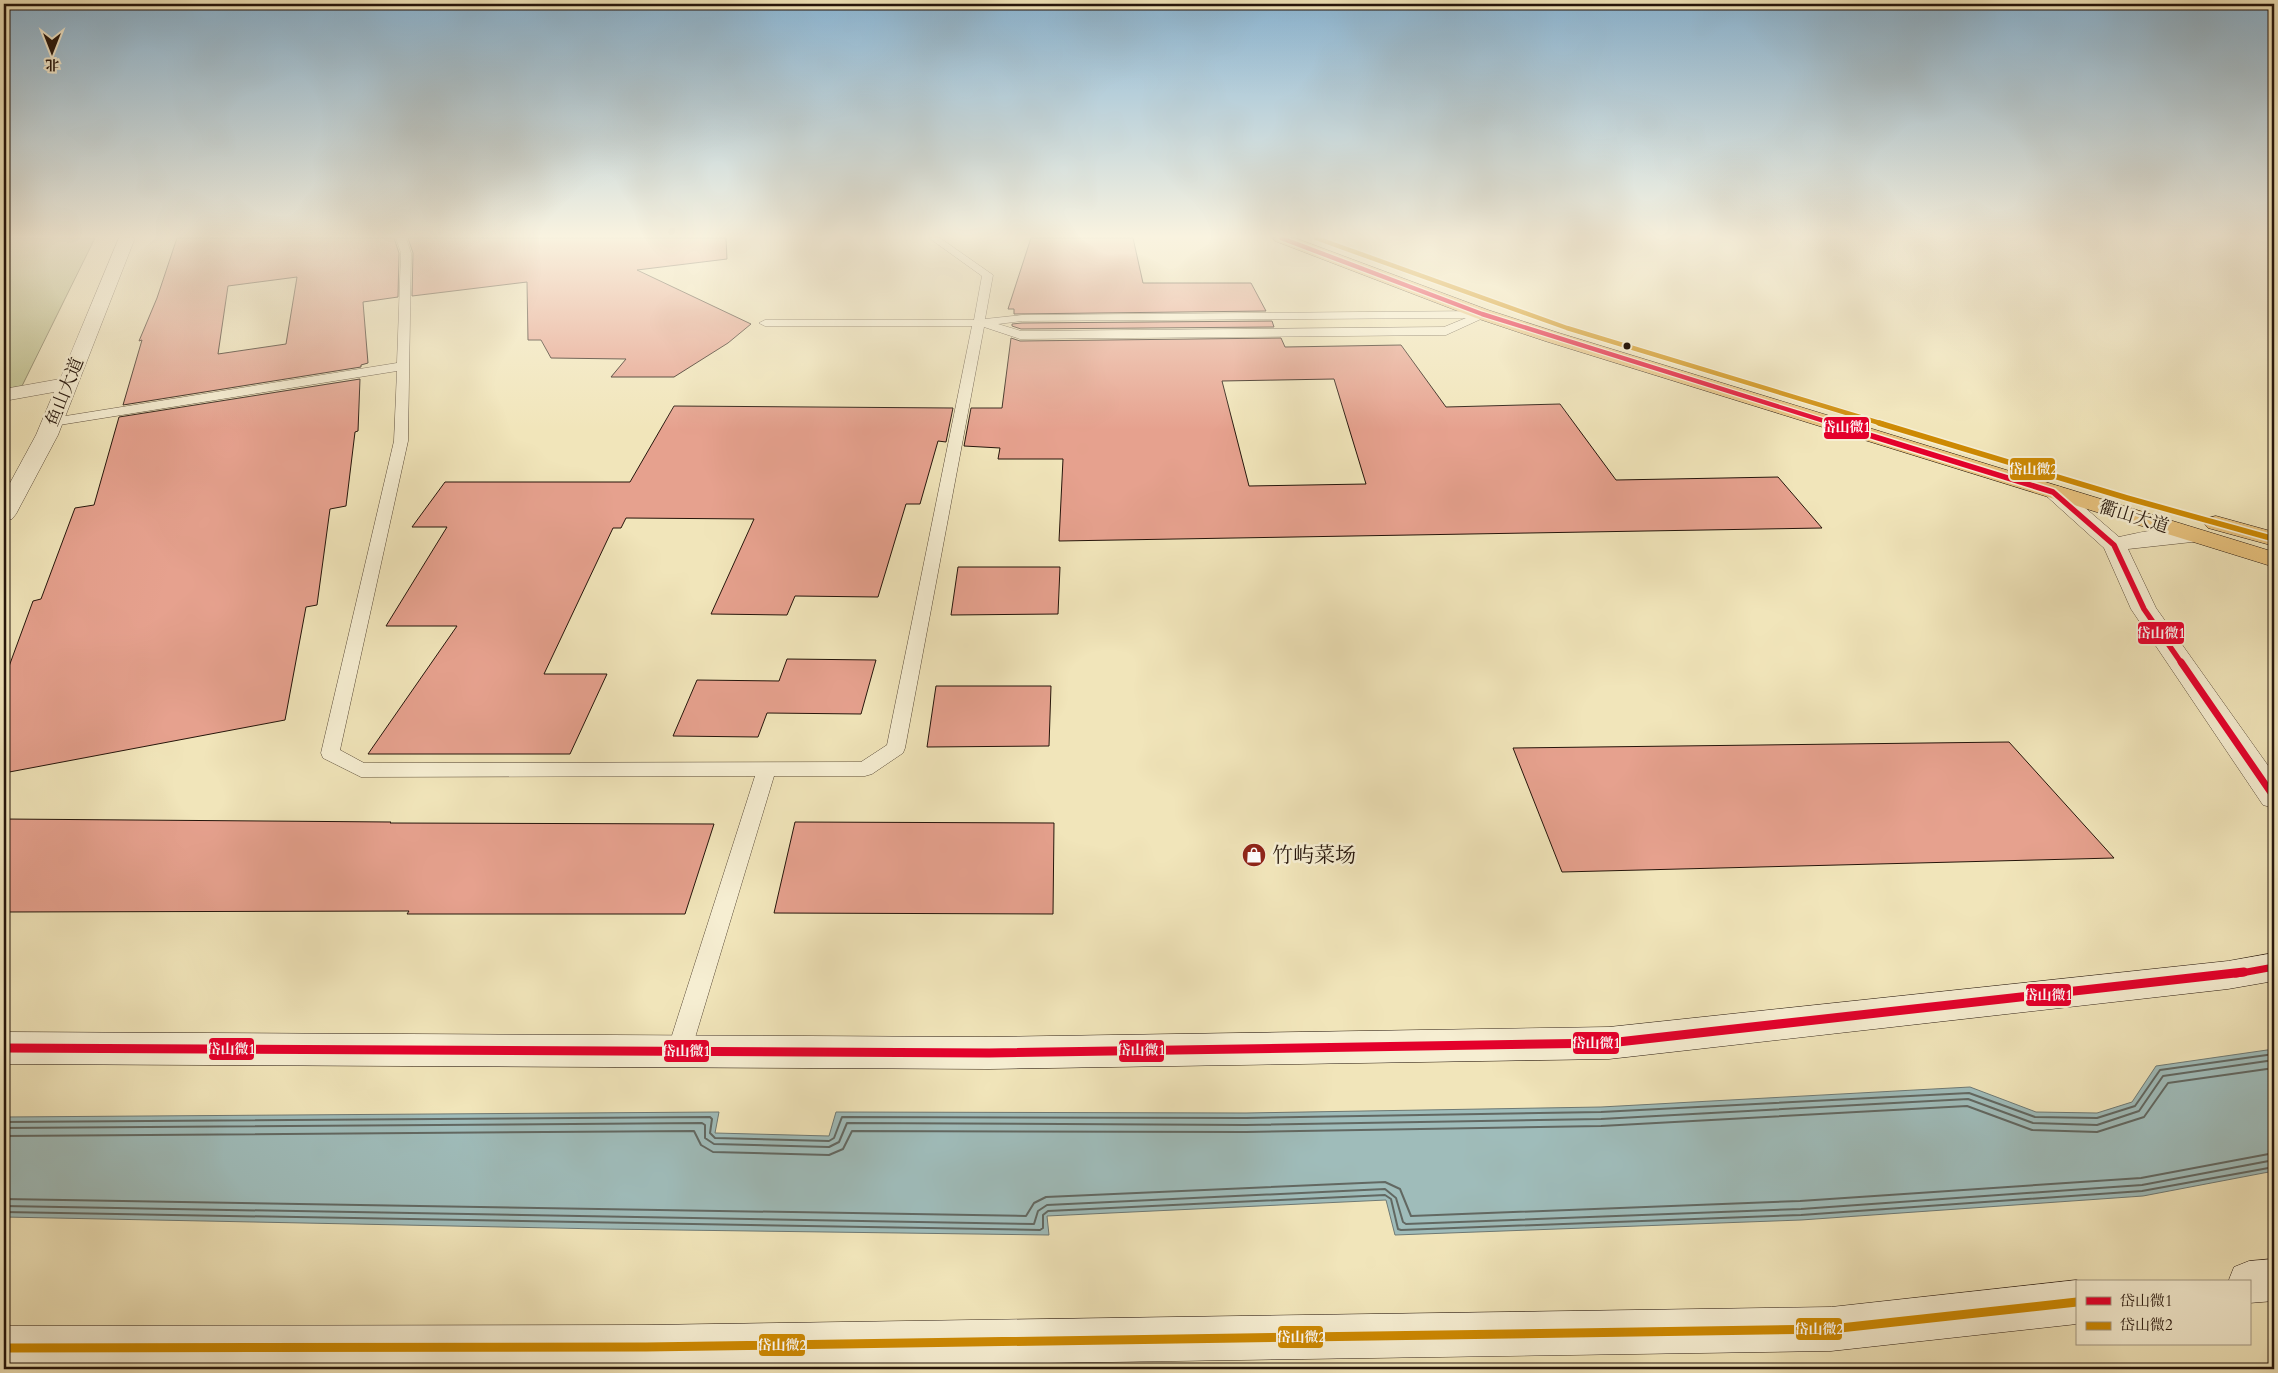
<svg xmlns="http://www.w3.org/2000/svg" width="2278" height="1373" font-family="Cardo,'Noto Serif SC',serif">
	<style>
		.green { fill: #bec38c; stroke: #726c4c }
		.water { fill: #9fbcba; stroke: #6e7974 }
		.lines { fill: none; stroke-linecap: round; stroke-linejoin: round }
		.shore { stroke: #626862; stroke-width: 2 }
		.building { fill: #e6a18e; stroke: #25150b; fill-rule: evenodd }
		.lane-casing { stroke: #584937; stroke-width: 1 }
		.street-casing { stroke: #584937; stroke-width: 1 }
		.secondary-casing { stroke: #25150b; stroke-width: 1 }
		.primary-casing { stroke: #25150b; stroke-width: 1 }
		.lane { fill: #f6eed2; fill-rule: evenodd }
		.street { fill: #f6eed2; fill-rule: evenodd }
		.secondary { fill: #f6eed2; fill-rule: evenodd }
		.primary { fill: #e8c27d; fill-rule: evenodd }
		.bus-1-far3-casing { stroke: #f6eed2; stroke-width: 7 }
		.bus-1-far2-casing { stroke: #f6eed2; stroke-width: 9 }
		.bus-1-far1-casing { stroke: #f6eed2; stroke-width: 11 }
		.bus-1-casing { stroke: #f6eed2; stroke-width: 12 }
		.bus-2-far2-casing { stroke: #f6eed2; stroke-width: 7 }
		.bus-2-far1-casing { stroke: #f6eed2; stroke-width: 9 }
		.bus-2-casing { stroke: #f6eed2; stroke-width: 12 }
		.bus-1-far3 { stroke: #e4002b; stroke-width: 4.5 }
		.bus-1-far2 { stroke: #e4002b; stroke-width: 5.5 }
		.bus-1-far1 { stroke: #e4002b; stroke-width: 7 }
		.bus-1 { stroke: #e4002b; stroke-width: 9 }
		.bus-2-far2 { stroke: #cd8902; stroke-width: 4.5 }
		.bus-2-far1 { stroke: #cd8902; stroke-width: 5.5 }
		.bus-2 { stroke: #cd8902; stroke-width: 9 }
		.bus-dot { fill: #25150b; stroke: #f6eed2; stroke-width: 2 }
		.labels { text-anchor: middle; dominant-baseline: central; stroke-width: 5; stroke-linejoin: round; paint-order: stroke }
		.far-street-label { font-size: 18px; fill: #25150b; stroke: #f6eed2 }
		.poi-label { font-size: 21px; fill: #25150b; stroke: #f6eed2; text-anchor: start }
		.line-badge { stroke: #f6eed2; stroke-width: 2 }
		.badge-label { font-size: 14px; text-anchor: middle; font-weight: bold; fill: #fff }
	</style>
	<rect width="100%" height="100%" fill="#f1e5ba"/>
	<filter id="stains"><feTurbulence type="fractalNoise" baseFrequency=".004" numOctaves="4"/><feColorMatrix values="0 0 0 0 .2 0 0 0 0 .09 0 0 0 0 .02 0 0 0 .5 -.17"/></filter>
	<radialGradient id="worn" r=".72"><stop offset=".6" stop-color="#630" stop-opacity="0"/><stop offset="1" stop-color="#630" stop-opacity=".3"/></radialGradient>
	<path class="green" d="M 4,238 L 95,238 L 22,386 L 4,389 Z"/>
	<path class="water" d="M 2274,1049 L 2274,1171 L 2143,1196 L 1801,1220 L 1395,1235 L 1386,1200 L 1047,1216 L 1049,1235 L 603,1229 L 4,1217 L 4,1117 L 719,1112 L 715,1133 L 829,1136 L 836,1112 L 1246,1113 L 1601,1107 L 1970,1087 L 2036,1112 L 2097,1113 L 2132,1102 L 2156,1066 Z"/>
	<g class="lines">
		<path class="shore" d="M 4,1122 L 710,1117 L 712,1119 L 710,1133 L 715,1138 L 829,1141 L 834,1138 L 842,1117 L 1246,1118 L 1601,1112 L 1969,1093 L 2035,1117 L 2097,1118 L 2135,1106 L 2160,1070 L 2274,1054
			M 4,1128 L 702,1123 L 705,1125 L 705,1138 L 714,1144 L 829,1147 L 839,1142 L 847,1123 L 1246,1125 L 1601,1119 L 1968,1099 L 2033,1123 L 2097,1125 L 2139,1111 L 2163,1076 L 2274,1060
			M 4,1136 L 694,1131 L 701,1145 L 713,1152 L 829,1155 L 843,1149 L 852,1131 L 1246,1132 L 1601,1126 L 1967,1106 L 2032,1130 L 2097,1132 L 2144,1117 L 2168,1083 L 2274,1068
			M 4,1199 L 1026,1216 L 1034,1203 L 1046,1197 L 1385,1182 L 1400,1189 L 1411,1216 L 1800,1201 L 2141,1178 L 2274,1153
			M 4,1206 L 1034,1224 L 1038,1211 L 1047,1205 L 1385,1189 L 1396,1198 L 1403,1222 L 1406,1224 L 1801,1209 L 2142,1185 L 2274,1160
			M 4,1212 L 1040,1230 L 1043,1228 L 1043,1215 L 1048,1211 L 1385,1195 L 1391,1199 L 1398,1229 L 1401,1230 L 1801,1215 L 2142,1191 L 2274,1167"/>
	</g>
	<path class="building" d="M 177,238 L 394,238 L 399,253 L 398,297 L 363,302 L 368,363 L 361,365 L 361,367 L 123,405 L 142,340 L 139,341 L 157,298 ZM 297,277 L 286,344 L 218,354 L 228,286 Z
		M 408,238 L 726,238 L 727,259 L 637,270 L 751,324 L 728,343 L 674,377 L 611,377 L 626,359 L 551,358 L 541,340 L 528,340 L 527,282 L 412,296 L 413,253 Z
		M 1031,238 L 1133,238 L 1143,283 L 1251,283 L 1266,311 L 1014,314 L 1014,309 L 1008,309 Z
		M 1272,321 L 1274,327 L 1021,329 L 1012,326 L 1012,324 L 1022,323 Z
		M 1011,338 L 1020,341 L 1281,338 L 1285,347 L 1401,345 L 1446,407 L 1560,404 L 1616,480 L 1778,477 L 1822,528 L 1059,541 L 1063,459 L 998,459 L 1000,448 L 964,446 L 971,408 L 1002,408 ZM 1334,379 L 1366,484 L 1249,486 L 1222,381 Z
		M 360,379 L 358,431 L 355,432 L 346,506 L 330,509 L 317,605 L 306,607 L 285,720 L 4,773 L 4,680 L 33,601 L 41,599 L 75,508 L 94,505 L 119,417 Z
		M 674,406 L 953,408 L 946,442 L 938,441 L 920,504 L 906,504 L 878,597 L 795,596 L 787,615 L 711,614 L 754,519 L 626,518 L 621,528 L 613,528 L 544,674 L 607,674 L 570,754 L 368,754 L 457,626 L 386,626 L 447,527 L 412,527 L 445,482 L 630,482 Z
		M 958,567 L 1060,567 L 1058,614 L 951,615 Z
		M 787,659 L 876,660 L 861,714 L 767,713 L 758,737 L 673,736 L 697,680 L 779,681 Z
		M 936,686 L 1051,686 L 1049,746 L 927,747 Z
		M 2009,742 L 2114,858 L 1562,872 L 1513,748 Z
		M 4,819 L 391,822 L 390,823 L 714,824 L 685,914 L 407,914 L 409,911 L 4,912 Z
		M 795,822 L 1054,823 L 1053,914 L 774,913 Z"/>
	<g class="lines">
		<g class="lane-casing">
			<path id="lane" d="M 396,238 L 406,238 L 411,253 L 408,441 L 340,750 L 364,763 L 861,762 L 887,745 L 972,326 L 765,326 L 759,323 L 765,320 L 974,320 L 982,276 L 929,238 L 940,238 L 993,275 L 985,319 L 1022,315 L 1482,311 L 1488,314 L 1481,319 L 1446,335 L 1020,339 L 984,327 L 905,748 L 903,753 L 872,774 L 865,776 L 774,776 L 691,1051 L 687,1058 L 679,1061 L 671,1058 L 667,1051 L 755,776 L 361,777 L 323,758 L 321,753 L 394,441 L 397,371 L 53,426 L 46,422 L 53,418 L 397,363 L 401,253 ZM 1466,318 L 1444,327 L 1021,331 L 998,324 L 1022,321 Z"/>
		</g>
		<g class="street-casing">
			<path id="street" d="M 119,238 L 135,238 L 58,435 L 16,514 L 12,519 L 4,521 L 4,494 L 36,435 L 54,392 L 4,401 L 4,389 L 60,379 Z
				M 2053,485 L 2061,487 L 2119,537 C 2142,532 2177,524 2200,530 L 2204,535 L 2200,540 L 2192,542 L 2128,549 L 2156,608 L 2274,774 L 2274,808 L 2263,805 L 2131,609 L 2104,548 L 2042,492 L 2045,487 Z"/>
		</g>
		<g class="secondary-casing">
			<path id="secondary" d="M 2274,953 L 2274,981 L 2228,989 L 1609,1059 L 989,1069 L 4,1064 L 4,1032 L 989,1037 L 1609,1027 L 2228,961 Z
				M 2274,1259 L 2274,1301 L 2249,1303 L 2249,1282 L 2228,1282 L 2234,1267 L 2249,1261 Z
				M 2077,1280 L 2080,1282 L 2077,1282 L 2077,1324 L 1831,1351 L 646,1369 L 4,1369 L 4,1326 L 646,1325 L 1831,1307 Z"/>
		</g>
		<g class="primary-casing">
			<path id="primary" d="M 1273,238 L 1295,238 L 1488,310 L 1559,333 L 2274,552 L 2274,567 L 1545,341 L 1476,318 L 1275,241 Z
				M 2216,516 L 2274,532 L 2274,546 L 2208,528 L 2204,523 L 2208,518 Z"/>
		</g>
		<use href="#lane" class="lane"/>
		<use href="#street" class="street"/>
		<use href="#secondary" class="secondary"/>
		<use href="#primary" class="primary"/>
		<g class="bus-1-far3-casing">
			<path id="bus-1-far3" d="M 1281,238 L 1482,314 L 1834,424"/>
		</g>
		<g class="bus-1-far2-casing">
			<path id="bus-1-far2" d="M 1830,423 L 2053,492 L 2114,545 L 2144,609 L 2182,664"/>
		</g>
		<g class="bus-1-far1-casing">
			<path id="bus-1-far1" d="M 2181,662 L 2274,797
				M 2236,974 L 2274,967"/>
		</g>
		<g class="bus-1-casing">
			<path id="bus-1" d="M 4,1048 L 989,1053 L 1609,1043 L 2244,972"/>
		</g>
		<g class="bus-2-far2-casing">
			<path id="bus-2-far2" d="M 1316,238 L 1567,328 L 1883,424"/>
		</g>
		<g class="bus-2-far1-casing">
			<path id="bus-2-far1" d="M 1879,423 L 2127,498 L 2274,539"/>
		</g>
		<g class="bus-2-casing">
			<path id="bus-2" d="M 4,1348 L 646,1347 L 1831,1329 L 2077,1302"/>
		</g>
		<use href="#bus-1-far3" class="bus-1-far3"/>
		<use href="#bus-1-far2" class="bus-1-far2"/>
		<use href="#bus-1-far1" class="bus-1-far1"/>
		<use href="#bus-1" class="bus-1"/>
		<use href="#bus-2-far2" class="bus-2-far2"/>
		<use href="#bus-2-far1" class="bus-2-far1"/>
		<use href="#bus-2" class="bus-2"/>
	</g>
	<linearGradient id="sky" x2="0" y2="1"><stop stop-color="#8bb7d6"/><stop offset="0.55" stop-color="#f9f3e0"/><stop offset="1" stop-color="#f9f3e0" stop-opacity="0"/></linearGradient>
	<rect width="2278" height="430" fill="url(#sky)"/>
	<defs>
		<g id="shop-disc" transform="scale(1.25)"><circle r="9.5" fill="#8f2418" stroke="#f6eed2"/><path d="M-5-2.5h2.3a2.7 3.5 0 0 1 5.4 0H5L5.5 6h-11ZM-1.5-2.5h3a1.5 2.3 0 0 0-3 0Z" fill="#fff"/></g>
	</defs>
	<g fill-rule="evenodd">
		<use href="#shop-disc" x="1254" y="855"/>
	</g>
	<circle class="bus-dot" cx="1627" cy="346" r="4.5"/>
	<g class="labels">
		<g class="far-street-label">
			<text transform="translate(65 392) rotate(-68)">鱼山大道</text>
			<text transform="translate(2134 517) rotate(17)">衢山大道</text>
		</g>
		<g class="poi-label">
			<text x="1272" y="855">竹屿菜场</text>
		</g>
	</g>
	<g class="line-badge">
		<rect x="1823" y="416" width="47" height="24" rx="5" fill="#e4002b"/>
		<rect x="2009" y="457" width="47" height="24" rx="5" fill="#cd8902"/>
		<rect x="2137" y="621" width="48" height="24" rx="5" fill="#e4002b"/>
		<rect x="2025" y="983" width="47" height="24" rx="5" fill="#e4002b"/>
		<rect x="1572" y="1031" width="48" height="24" rx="5" fill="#e4002b"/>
		<rect x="208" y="1037" width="47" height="24" rx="5" fill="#e4002b"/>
		<rect x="1118" y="1039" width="47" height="24" rx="5" fill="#e4002b"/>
		<rect x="663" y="1039" width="47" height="24" rx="5" fill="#e4002b"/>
		<rect x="1795" y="1317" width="48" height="24" rx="5" fill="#cd8902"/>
		<rect x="1277" y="1325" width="47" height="24" rx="5" fill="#cd8902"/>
		<rect x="758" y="1333" width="48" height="24" rx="5" fill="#cd8902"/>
	</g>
	<g class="badge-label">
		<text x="1846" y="432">岱山微1</text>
		<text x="2033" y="474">岱山微2</text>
		<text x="2161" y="638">岱山微1</text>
		<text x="2048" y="1000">岱山微1</text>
		<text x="1596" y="1048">岱山微1</text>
		<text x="231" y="1054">岱山微1</text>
		<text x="1141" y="1055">岱山微1</text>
		<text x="686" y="1056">岱山微1</text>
		<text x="1819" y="1334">岱山微2</text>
		<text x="1301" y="1342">岱山微2</text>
		<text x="782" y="1350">岱山微2</text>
	</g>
	<rect width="2278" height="1373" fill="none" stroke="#f1e5ba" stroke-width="20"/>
	<rect x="5" y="5" width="2268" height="1363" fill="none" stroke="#25150b" stroke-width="2.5"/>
	<rect x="10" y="10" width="2258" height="1353" fill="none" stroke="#25150b"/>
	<rect x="2076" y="1280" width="175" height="65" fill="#f6eed2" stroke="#a29782"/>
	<rect x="2086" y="1297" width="25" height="8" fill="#e4002b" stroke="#a29782"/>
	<text x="2120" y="1306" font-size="15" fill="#25150b">岱山微1</text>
	<rect x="2086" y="1322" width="25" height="8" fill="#cd8902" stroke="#a29782"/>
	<text x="2120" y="1330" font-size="15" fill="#25150b">岱山微2</text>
	<g transform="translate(52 52) rotate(180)" stroke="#f6eed2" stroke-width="4" paint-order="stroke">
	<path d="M0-4L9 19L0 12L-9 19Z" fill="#25150b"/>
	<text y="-8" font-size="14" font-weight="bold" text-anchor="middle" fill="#25150b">北</text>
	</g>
	<rect width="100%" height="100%" filter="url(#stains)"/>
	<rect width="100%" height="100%" fill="url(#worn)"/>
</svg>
